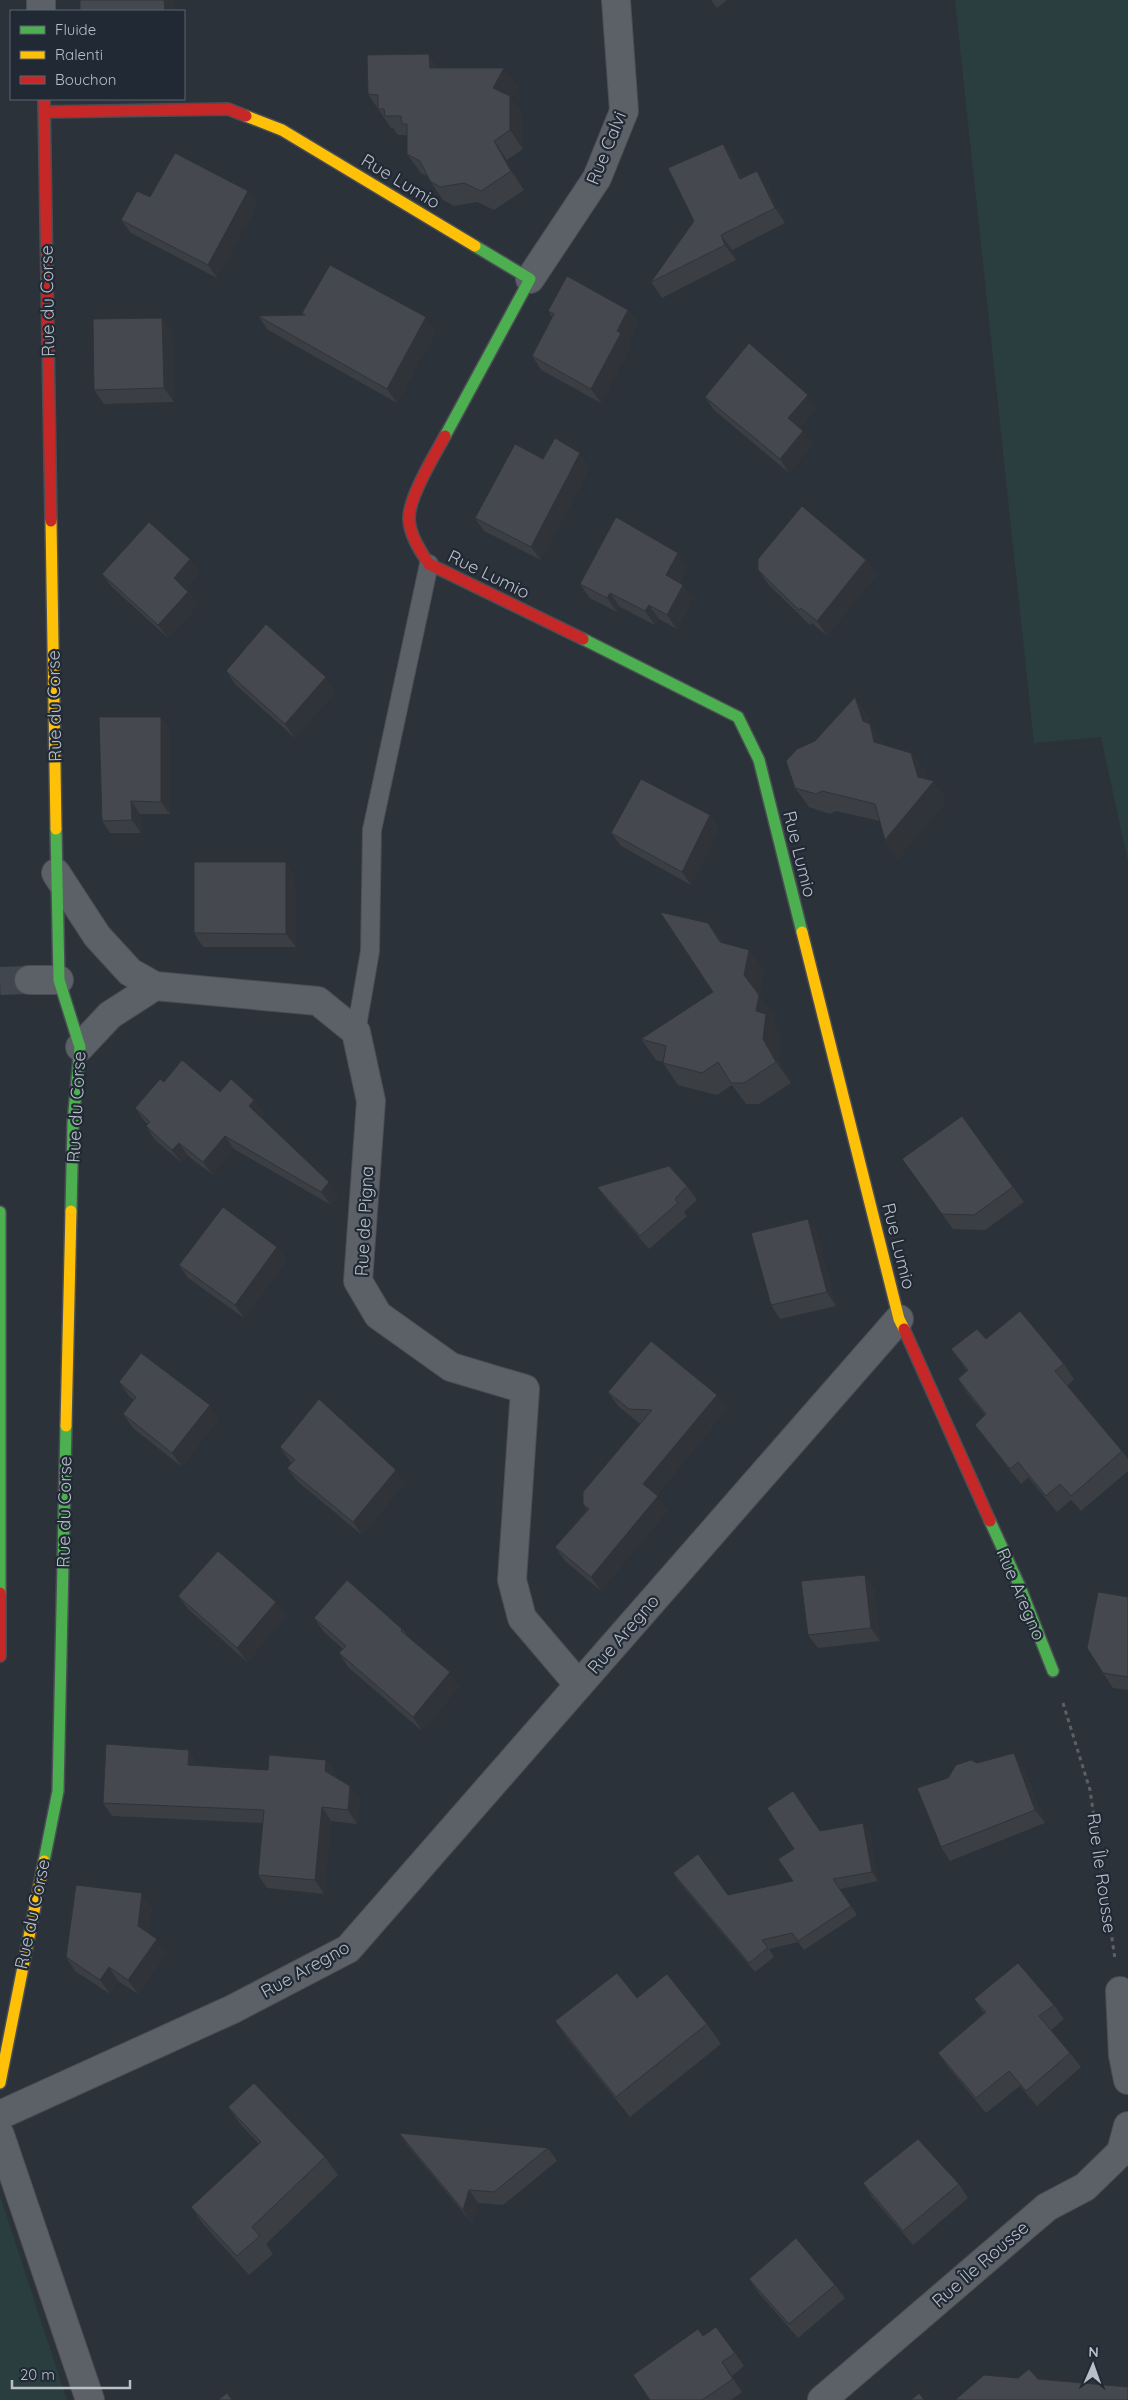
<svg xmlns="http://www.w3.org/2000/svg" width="1128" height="2400" font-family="Quicksand,sans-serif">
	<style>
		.green { fill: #2a3d3f }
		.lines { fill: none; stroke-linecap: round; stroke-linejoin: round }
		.street-tunnel { stroke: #41474f; stroke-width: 28; stroke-dasharray: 28 14; stroke-linecap: butt }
		.lane-casing { stroke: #4a4e54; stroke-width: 20 }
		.street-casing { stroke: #4a4e54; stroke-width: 30 }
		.fast-casing { stroke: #4a4e54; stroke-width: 14 }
		.slow-casing { stroke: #4a4e54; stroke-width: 14 }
		.jam-casing { stroke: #4a4e54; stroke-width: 14 }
		.path { stroke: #5a6064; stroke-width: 3; stroke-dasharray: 4 4; stroke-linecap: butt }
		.lane { stroke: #5c6067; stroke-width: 18 }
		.street { stroke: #5c6067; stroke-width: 28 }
		.fast { stroke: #4caf50; stroke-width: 11 }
		.slow { stroke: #ffc107; stroke-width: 11 }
		.jam { stroke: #c62828; stroke-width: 11 }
		.wall { fill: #3b3f44 }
		.shaded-wall { fill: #303337 }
		.building { fill: #45494f; stroke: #303337 }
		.labels { text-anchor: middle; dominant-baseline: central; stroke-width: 4.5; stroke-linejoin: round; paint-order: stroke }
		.street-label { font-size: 18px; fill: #b8bfc9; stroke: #202934 }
	</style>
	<rect width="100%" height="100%" fill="#2c3239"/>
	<path class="green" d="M 955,0 L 1128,0 L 1128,862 L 1101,737 L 1034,743 Z
		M 0,2196 L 67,2400 L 0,2400 Z"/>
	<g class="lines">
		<path class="street-tunnel" d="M 0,981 L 29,980"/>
		<g class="lane-casing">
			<path id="lane" d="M 356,1032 L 370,951 L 372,830 L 429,564"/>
		</g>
		<g class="street-casing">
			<path id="street" d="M 41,0 L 41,11
				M 530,279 L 597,178 L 624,111 L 616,0
				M 56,873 L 97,936 L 130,972 L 155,986 L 318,1001 L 356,1032 L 371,1101 L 358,1281 L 378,1315 L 451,1367 L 525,1389 L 512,1580 L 522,1618 L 579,1685
				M 29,980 L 59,980
				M 80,1047 L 110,1015 L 155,986
				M 1120,1991 L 1123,2055 L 1128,2080
				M 0,2115 L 233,2009 L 348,1949 L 899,1319
				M 0,2135 L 90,2400
				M 822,2400 L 1047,2207 L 1085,2187 L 1121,2152 L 1128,2126"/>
		</g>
		<g class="fast-casing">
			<path id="fast" d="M 445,436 L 530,279 L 475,246
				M 583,639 L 738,717 L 759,760 L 802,932
				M 56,829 L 59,980 L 80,1047 L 73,1123 L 71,1211
				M 0,1212 L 0,1593
				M 990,1521 L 1020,1587 L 1053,1671
				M 44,1861 L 58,1791 L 66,1426"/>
		</g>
		<g class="slow-casing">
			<path id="slow" d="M 246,116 L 282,130 L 475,246
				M 51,521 L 56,829
				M 802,932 L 899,1319 L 904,1329
				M 66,1426 L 71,1211
				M 0,2083 L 44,1861"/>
		</g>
		<g class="jam-casing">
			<path id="jam" d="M 44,99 L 51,521
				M 44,112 L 228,109 L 246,116
				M 445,436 C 434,456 409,497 409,518 C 409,534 420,551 429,564 L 583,639
				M 904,1329 L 990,1521
				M 0,1593 L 0,1656"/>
		</g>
		<path class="path" d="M 1063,1703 L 1090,1790 L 1115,1959"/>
		<use href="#lane" class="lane"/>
		<use href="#street" class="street"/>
		<use href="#fast" class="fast"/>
		<use href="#slow" class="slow"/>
		<use href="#jam" class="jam"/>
	</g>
	<path class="wall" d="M 711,0 L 727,0 L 717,8 Z
		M 439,68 L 504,68 L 518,87 L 511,98 L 523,115 L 523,149 L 507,160 L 524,190 L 494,210 L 477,202 L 454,206 L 443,200 L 430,181 L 427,176 L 421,173 L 407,154 L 407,135 L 398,135 L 393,128 L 391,128 L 368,94 Z
		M 723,144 L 734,159 L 743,178 L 768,187 L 785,223 L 732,250 L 736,260 L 662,298 L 651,282 L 694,221 Z
		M 248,191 L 257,205 L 217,278 L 131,233 L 121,220 L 150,197 Z
		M 628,310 L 638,323 L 628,343 L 631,347 L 601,403 L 541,370 L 532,356 L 552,317 L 548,311 Z
		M 302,313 L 436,331 L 397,403 L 268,330 L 258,316 L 303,315 Z
		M 162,318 L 172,331 L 174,402 L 104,404 L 94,390 Z
		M 705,397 L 817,408 L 800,428 L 803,431 L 813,445 L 789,473 L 714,410 Z
		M 543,459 L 590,467 L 541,560 L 484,531 L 475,518 Z
		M 678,553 L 687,567 L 679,582 L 683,585 L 693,599 L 677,629 L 659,619 L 655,625 L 620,607 L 617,612 L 590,598 L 580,584 Z
		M 190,559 L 199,573 L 186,589 L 198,605 L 168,638 L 112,587 L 102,574 Z
		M 866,560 L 877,575 L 827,636 L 812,623 L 810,625 L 769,585 L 758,570 Z
		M 226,671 L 336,691 L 295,738 L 236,685 Z
		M 869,717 L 872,727 L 884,745 L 911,753 L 925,772 L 927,779 L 947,800 L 898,859 L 885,840 L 880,821 L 836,811 L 830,814 L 809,807 L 795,788 Z
		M 170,729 L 170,814 L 140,814 L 141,833 L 110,833 L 102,821 Z
		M 710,815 L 719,828 L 691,885 L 621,846 L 611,833 Z
		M 295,876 L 296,947 L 203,947 L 194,933 Z
		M 708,923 L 722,943 L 749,950 L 764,971 L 759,995 L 774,1016 L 773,1024 L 781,1036 L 778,1060 L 791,1083 L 759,1104 L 746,1104 L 732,1085 L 717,1095 L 678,1085 L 663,1063 L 663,1062 L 656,1060 L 641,1039 L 713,992 Z
		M 164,1082 L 220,1092 L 254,1100 L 264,1113 L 261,1117 L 329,1182 L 338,1196 L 331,1205 L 234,1149 L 213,1175 L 188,1156 L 182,1163 L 155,1140 L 146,1126 L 148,1124 L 145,1122 L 135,1108 Z
		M 962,1116 L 1024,1202 L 985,1230 L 953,1229 L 902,1159 Z
		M 687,1186 L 697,1200 L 684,1212 L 687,1216 L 649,1249 L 607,1200 L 597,1187 Z
		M 817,1232 L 836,1306 L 780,1319 L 771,1305 Z
		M 277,1247 L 287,1261 L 244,1318 L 188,1278 L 179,1265 Z
		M 986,1339 L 1064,1364 L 1074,1379 L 1067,1386 L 1122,1451 L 1128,1459 L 1128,1471 L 1081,1511 L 1071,1500 L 1057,1512 L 1028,1477 L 1021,1484 L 986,1440 L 975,1425 L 985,1415 L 968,1394 L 958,1379 L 967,1371 L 951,1349 Z
		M 119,1382 L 219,1418 L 182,1467 L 133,1428 L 123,1414 L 134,1400 L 129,1396 Z
		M 608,1392 L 717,1395 L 727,1409 L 656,1495 L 668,1510 L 601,1591 L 565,1561 L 555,1547 L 587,1510 L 583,1504 L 641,1423 L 639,1423 L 618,1406 Z
		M 280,1447 L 405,1483 L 362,1535 L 297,1481 L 287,1468 L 292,1463 L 289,1460 Z
		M 874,1588 L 880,1641 L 818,1648 L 808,1635 Z
		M 178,1596 L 276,1602 L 286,1616 L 247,1662 L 188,1609 Z
		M 1128,1597 L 1128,1690 L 1113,1688 L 1103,1673 Z
		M 314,1618 L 402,1629 L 408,1636 L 460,1686 L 422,1731 L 348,1667 L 339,1653 L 343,1649 L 324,1632 Z
		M 326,1760 L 336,1773 L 336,1777 L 350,1786 L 360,1799 L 357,1824 L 331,1821 L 324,1894 L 267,1888 L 258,1875 L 263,1823 L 112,1816 L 103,1803 L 199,1764 L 199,1766 L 268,1770 Z
		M 977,1763 L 1023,1766 L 1045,1823 L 950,1861 L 941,1847 L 948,1778 Z
		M 821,1831 L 870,1832 L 878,1881 L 840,1889 L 857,1915 L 804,1950 L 798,1942 L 769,1949 L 774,1957 L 755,1972 L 679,1882 L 673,1873 L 728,1895 L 793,1881 Z
		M 152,1907 L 148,1933 L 167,1953 L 138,1994 L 118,1981 L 110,1994 L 75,1971 L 66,1957 Z
		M 637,1998 L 707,2024 L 721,2044 L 630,2117 L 569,2041 L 555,2021 Z
		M 974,1999 L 1054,2005 L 1064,2019 L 1051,2030 L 1070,2053 L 1081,2067 L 1037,2106 L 1020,2086 L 986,2113 L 948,2067 L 938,2053 L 984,2013 Z
		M 228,2107 L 325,2157 L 338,2175 L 266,2244 L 273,2254 L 249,2275 L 204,2225 L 191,2207 L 259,2144 L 241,2125 Z
		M 399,2133 L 548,2148 L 557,2161 L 503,2205 L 478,2203 L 472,2223 L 408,2146 Z
		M 863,2183 L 959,2184 L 968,2198 L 913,2245 L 872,2197 Z
		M 749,2279 L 835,2285 L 845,2298 L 798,2338 L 758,2292 Z
		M 703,2336 L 735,2353 L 744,2366 L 732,2376 L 742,2392 L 731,2400 L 650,2400 Z"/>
	<path class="shaded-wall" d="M 164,0 L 174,0 L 175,11 L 165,11 Z
		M 429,54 L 442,73 L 430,68 Z
		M 504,68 L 518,87 L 511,98 L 523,115 L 523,149 L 510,130 L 493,88 Z
		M 494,141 L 507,160 L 524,190 L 511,171 Z
		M 723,144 L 734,159 L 751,195 L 740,179 Z
		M 757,171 L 768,187 L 785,223 L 775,208 Z
		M 248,191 L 257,205 L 217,278 L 208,265 Z
		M 721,235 L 732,250 L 736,260 L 725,245 Z
		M 628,310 L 638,323 L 628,343 L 631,347 L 601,403 L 591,389 L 617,331 Z
		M 426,317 L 436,331 L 397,403 L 387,389 Z
		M 162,318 L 172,331 L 174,402 L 164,388 Z
		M 808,395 L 817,408 L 797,431 L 788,418 Z
		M 803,431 L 813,445 L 789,473 L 780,459 Z
		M 580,453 L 590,467 L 541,560 L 531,547 Z
		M 678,553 L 687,567 L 675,588 L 666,575 Z
		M 190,559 L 199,573 L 184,592 L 174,578 Z
		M 866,560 L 877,575 L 827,636 L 817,621 Z
		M 683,585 L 693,599 L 677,629 L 667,615 Z
		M 188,592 L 198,605 L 168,638 L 158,625 Z
		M 610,593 L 620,607 L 617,612 L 607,598 Z
		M 649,605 L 659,619 L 655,625 L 645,611 Z
		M 326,677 L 336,691 L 295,738 L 285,724 Z
		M 855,697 L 869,717 L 872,727 L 883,743 L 888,762 L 874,742 L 863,721 Z
		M 161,717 L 170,729 L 170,814 L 161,802 Z
		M 911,753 L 925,772 L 929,787 L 934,781 L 947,800 L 898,859 L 885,840 L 918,777 Z
		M 131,801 L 140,814 L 141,833 L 132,820 Z
		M 710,815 L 719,828 L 691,885 L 682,872 Z
		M 286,862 L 295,876 L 296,947 L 286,934 Z
		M 749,950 L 764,971 L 759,995 L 774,1016 L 773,1024 L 781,1036 L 778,1060 L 791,1083 L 776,1062 L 763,1039 L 744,975 Z
		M 254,1100 L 264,1113 L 259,1120 L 249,1106 Z
		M 225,1136 L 234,1149 L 213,1175 L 203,1162 Z
		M 179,1143 L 188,1156 L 182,1163 L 172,1150 Z
		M 329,1182 L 338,1196 L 331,1205 L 321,1192 Z
		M 808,1219 L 817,1232 L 836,1306 L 827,1292 Z
		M 277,1247 L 287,1261 L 244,1318 L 235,1305 Z
		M 717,1395 L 727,1409 L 653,1498 L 643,1484 Z
		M 210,1405 L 219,1418 L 182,1467 L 172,1453 Z
		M 396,1470 L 405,1483 L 362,1535 L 353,1522 Z
		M 658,1496 L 668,1510 L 601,1591 L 591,1577 Z
		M 865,1575 L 874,1588 L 880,1641 L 871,1628 Z
		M 276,1602 L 286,1616 L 247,1662 L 237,1648 Z
		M 450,1672 L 460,1686 L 422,1731 L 413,1717 Z
		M 189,1750 L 199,1764 L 198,1779 L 188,1765 Z
		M 1014,1753 L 1023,1766 L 1045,1823 L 1035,1810 Z
		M 326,1760 L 336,1773 L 335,1784 L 325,1771 Z
		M 350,1786 L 360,1799 L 357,1824 L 348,1810 Z
		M 322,1807 L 331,1821 L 324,1894 L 315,1880 Z
		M 863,1823 L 870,1832 L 878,1881 L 872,1872 Z
		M 142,1893 L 152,1907 L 147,1940 L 138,1926 Z
		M 157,1939 L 167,1953 L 138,1994 L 128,1980 Z
		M 109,1967 L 118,1981 L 110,1994 L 100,1980 Z
		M 469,2190 L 478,2203 L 472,2223 L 463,2210 Z
		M 722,2362 L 732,2376 L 742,2392 L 733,2379 Z"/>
	<path class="building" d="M 80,0 L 164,0 L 165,11 L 80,11 Z
		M 429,54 L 430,68 L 504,68 L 493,88 L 510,96 L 510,130 L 494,141 L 511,171 L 481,191 L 464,183 L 440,187 L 430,181 L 420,161 L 407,154 L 407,124 L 402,124 L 401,116 L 385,116 L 384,109 L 378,109 L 378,95 L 368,94 L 367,55 Z
		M 723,144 L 740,179 L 757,171 L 775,208 L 721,235 L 725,245 L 651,282 L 694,221 L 668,168 Z
		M 175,153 L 248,191 L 208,265 L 121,220 L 137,191 L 150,197 Z
		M 330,265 L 426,317 L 387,389 L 258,316 L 305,315 L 302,313 Z
		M 567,276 L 628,310 L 617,331 L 621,333 L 591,389 L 532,356 L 554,314 L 548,311 Z
		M 162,318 L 164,388 L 94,390 L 93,319 Z
		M 749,343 L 808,395 L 788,418 L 803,431 L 780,459 L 705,397 Z
		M 555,438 L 580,453 L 531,547 L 475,518 L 515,444 L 543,459 Z
		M 802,506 L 866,560 L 817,621 L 801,608 L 799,610 L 758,570 L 758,559 Z
		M 616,517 L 678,553 L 666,575 L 683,585 L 667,615 L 649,605 L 645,611 L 610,593 L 607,598 L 580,584 Z
		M 149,522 L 190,559 L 174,578 L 188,592 L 158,625 L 102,574 Z
		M 266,624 L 326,677 L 285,724 L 226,671 Z
		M 855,697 L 863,721 L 870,724 L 874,742 L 911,753 L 918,777 L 934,781 L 885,840 L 875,804 L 822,791 L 816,794 L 795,788 L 786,761 L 797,749 L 815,741 Z
		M 99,717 L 161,717 L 161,802 L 131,801 L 132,820 L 102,821 Z
		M 641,779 L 710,815 L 682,872 L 611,833 Z
		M 194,862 L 286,862 L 286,934 L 194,933 Z
		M 660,912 L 708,923 L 720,942 L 749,950 L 744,975 L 759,995 L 756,1011 L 766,1014 L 763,1039 L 776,1062 L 744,1083 L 731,1083 L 718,1062 L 702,1073 L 663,1063 L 666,1046 L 641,1039 L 713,992 Z
		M 182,1060 L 220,1092 L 231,1079 L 254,1100 L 249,1106 L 329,1182 L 321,1192 L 225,1136 L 203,1162 L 179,1143 L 172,1150 L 146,1126 L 150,1122 L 135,1108 L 160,1079 L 164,1082 Z
		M 962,1116 L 1013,1187 L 974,1215 L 942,1214 L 902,1159 Z
		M 669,1166 L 687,1186 L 675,1199 L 678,1203 L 640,1236 L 597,1187 Z
		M 223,1207 L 277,1247 L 235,1305 L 179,1265 Z
		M 808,1219 L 827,1292 L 771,1305 L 751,1233 Z
		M 1020,1311 L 1064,1364 L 1055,1371 L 1122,1451 L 1071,1496 L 1060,1484 L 1046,1496 L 1018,1462 L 1010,1469 L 975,1425 L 986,1414 L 958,1379 L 968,1370 L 951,1349 L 977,1329 L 986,1339 Z
		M 651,1341 L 717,1395 L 643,1484 L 658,1496 L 591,1577 L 555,1547 L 589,1509 L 583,1504 L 583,1492 L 652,1410 L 629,1409 L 608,1392 Z
		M 141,1353 L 210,1405 L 172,1453 L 123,1414 L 136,1397 L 119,1382 Z
		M 319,1399 L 396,1470 L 353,1522 L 287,1468 L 295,1460 L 280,1447 Z
		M 218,1551 L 276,1602 L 237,1648 L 178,1596 Z
		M 865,1575 L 871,1628 L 808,1635 L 801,1581 Z
		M 347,1580 L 402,1629 L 401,1631 L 450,1672 L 413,1717 L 339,1653 L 346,1646 L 314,1618 Z
		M 1098,1592 L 1128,1597 L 1128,1677 L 1103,1673 L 1087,1648 Z
		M 106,1744 L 189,1750 L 188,1765 L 268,1770 L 269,1755 L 326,1760 L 325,1771 L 350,1786 L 348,1810 L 322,1807 L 315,1880 L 258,1875 L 264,1810 L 103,1803 Z
		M 1014,1753 L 1035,1810 L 941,1847 L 917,1788 L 948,1778 L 956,1765 L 971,1760 L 977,1763 Z
		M 793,1791 L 820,1831 L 863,1823 L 872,1872 L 833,1879 L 851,1906 L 798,1941 L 792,1933 L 762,1940 L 768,1948 L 749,1963 L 673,1873 L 698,1854 L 728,1895 L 793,1881 L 778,1859 L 794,1849 L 767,1808 Z
		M 76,1885 L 142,1893 L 138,1926 L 157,1939 L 128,1980 L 109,1967 L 100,1980 L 66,1957 Z
		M 1018,1963 L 1054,2005 L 1039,2016 L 1070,2053 L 1026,2091 L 1009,2071 L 976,2098 L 938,2053 L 986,2012 L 974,1999 Z
		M 617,1973 L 637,1998 L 667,1974 L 707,2024 L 616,2097 L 555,2021 Z
		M 254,2083 L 325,2157 L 252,2227 L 260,2236 L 237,2256 L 191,2207 L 261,2142 L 228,2107 Z
		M 399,2133 L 548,2148 L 494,2192 L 469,2190 L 463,2210 Z
		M 918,2139 L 959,2184 L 903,2231 L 863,2183 Z
		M 796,2238 L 835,2285 L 789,2324 L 749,2279 Z
		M 716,2327 L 735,2353 L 722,2362 L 733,2379 L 702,2400 L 650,2400 L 633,2375 L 698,2329 L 703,2336 Z
		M 1029,2369 L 1038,2379 L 1128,2387 L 1128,2400 L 955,2400 L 984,2375 L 1018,2378 Z
		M 227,2393 L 232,2400 L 218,2400 Z
		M 919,2393 L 924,2400 L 911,2400 Z"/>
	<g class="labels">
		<g class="street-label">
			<text transform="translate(606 148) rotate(-68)">Rue Calvi</text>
			<text transform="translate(401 181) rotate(31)">Rue Lumio</text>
			<text transform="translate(47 301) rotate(-91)">Rue du Corse</text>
			<text transform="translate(489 574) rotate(26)">Rue Lumio</text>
			<text transform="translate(54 706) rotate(-91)">Rue du Corse</text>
			<text transform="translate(800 854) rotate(76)">Rue Lumio</text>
			<text transform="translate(76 1107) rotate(-87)">Rue du Corse</text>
			<text transform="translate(364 1221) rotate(-87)">Rue de Pigna</text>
			<text transform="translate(899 1246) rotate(76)">Rue Lumio</text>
			<text transform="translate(64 1512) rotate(-89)">Rue du Corse</text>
			<text transform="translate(1021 1594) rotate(67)">Rue Aregno</text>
			<text transform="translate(623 1634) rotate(-49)">Rue Aregno</text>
			<text transform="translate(1102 1873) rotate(82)">Rue Île Rousse</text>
			<text transform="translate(32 1914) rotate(-78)">Rue du Corse</text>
			<text transform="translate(305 1969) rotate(-29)">Rue Aregno</text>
			<text transform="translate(980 2264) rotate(-41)">Rue Île Rousse</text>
		</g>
	</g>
	<rect x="10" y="10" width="175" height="90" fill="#202934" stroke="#5d6570"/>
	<rect x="20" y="26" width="25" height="8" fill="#4caf50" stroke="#5d6570"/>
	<text x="55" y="35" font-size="15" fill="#b8bfc9">Fluide</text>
	<rect x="20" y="51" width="25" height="8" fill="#ffc107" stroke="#5d6570"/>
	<text x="55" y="60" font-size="15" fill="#b8bfc9">Ralenti</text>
	<rect x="20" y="76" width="25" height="8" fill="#c62828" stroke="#5d6570"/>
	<text x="55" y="85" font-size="15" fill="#b8bfc9">Bouchon</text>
	<g transform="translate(1093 2365) rotate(2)" stroke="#202934" stroke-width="4" paint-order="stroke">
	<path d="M0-4L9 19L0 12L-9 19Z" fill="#b8bfc9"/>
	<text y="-8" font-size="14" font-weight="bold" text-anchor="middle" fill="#b8bfc9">N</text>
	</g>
	<path d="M12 2380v8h118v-8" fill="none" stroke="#b8bfc9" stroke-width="2.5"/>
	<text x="20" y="2380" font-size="15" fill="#b8bfc9" stroke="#202934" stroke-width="4" paint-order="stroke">20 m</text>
</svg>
